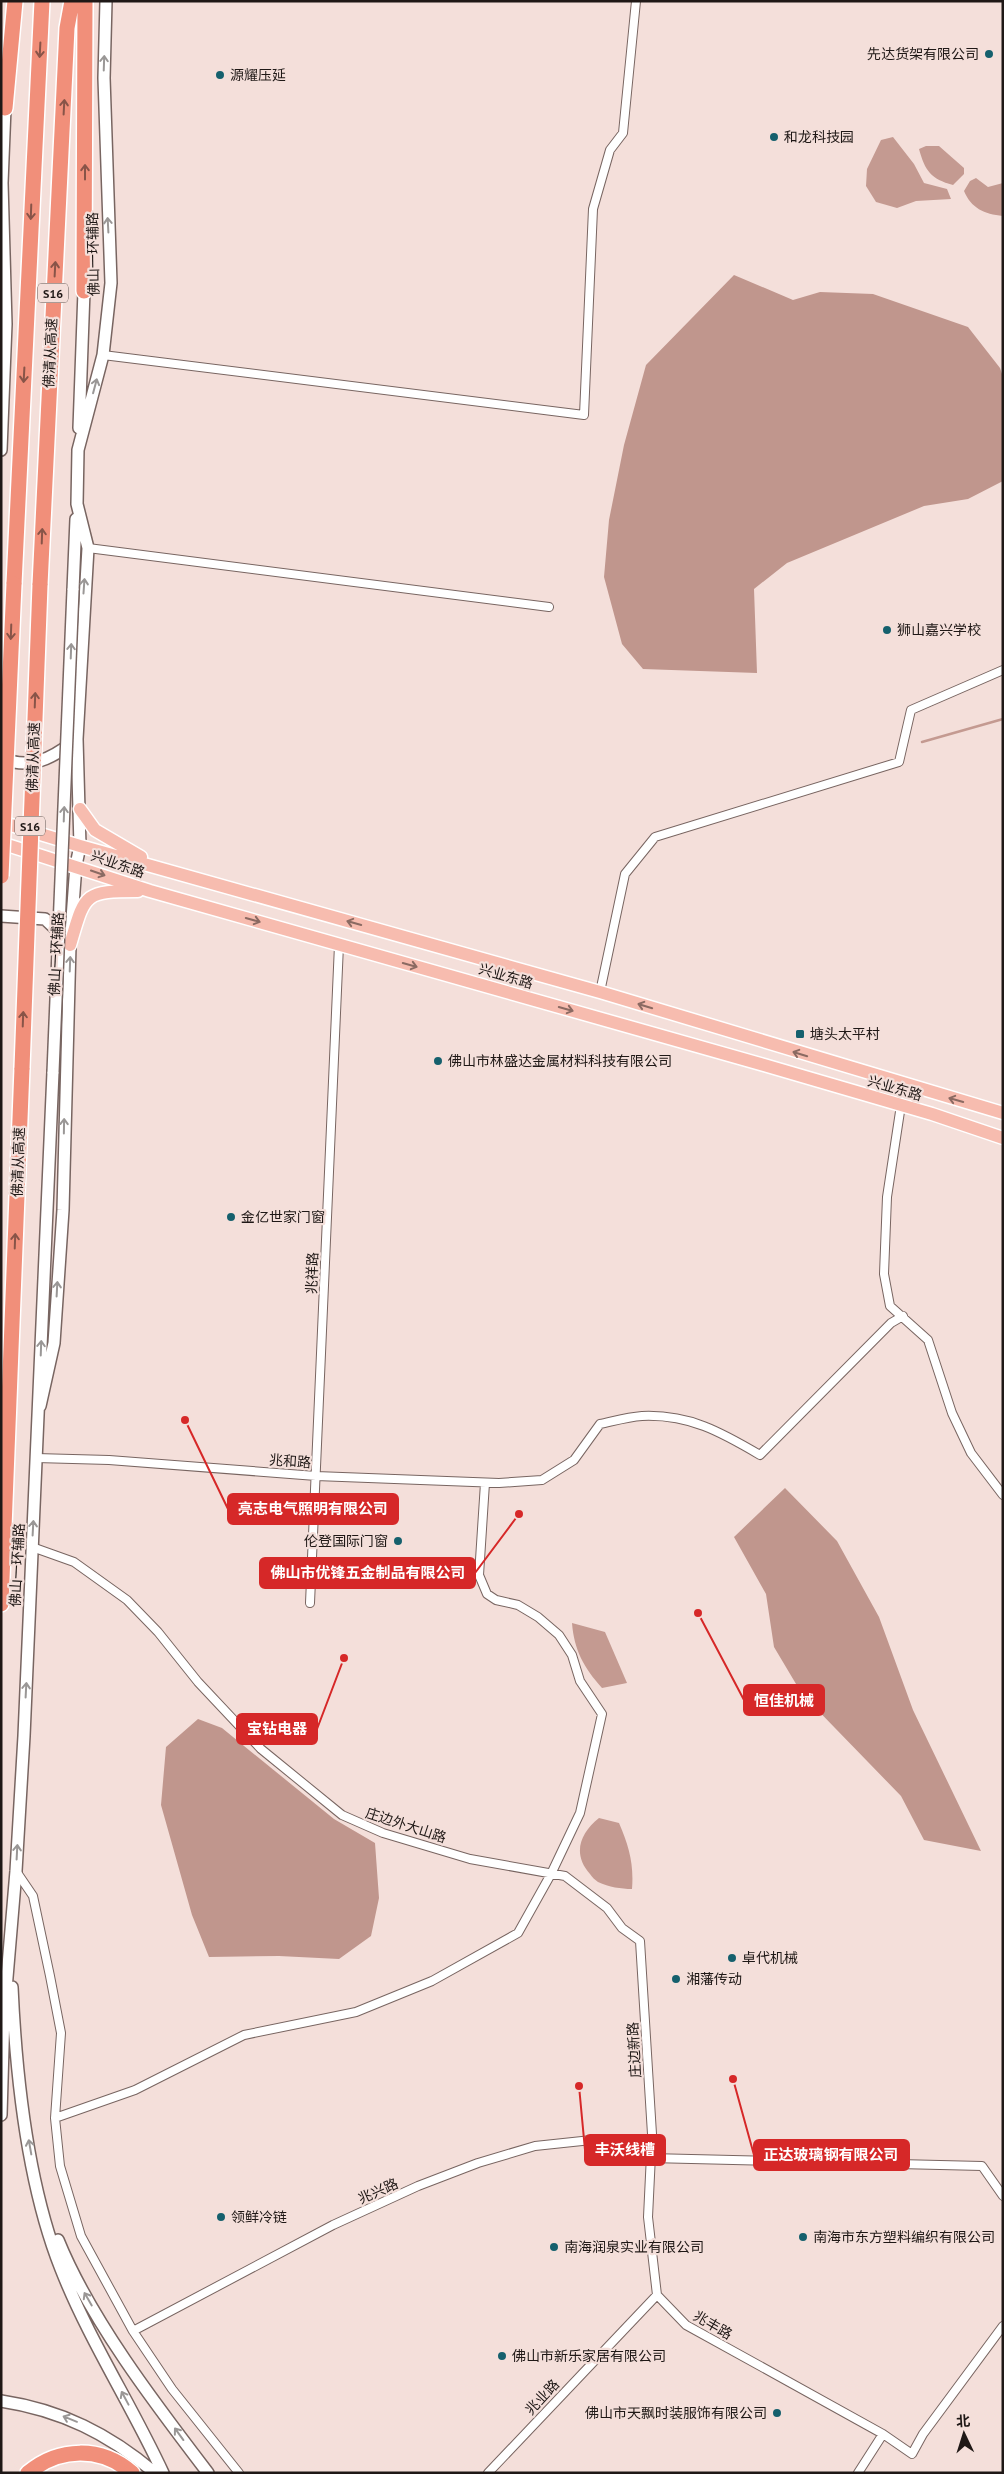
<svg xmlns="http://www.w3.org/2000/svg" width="1004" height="2474" font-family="'PT Sans','Noto Sans SC',sans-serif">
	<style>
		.forest { fill: #c0968d }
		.water { fill: #c49a91 }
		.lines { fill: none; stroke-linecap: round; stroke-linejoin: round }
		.stream { stroke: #c49a91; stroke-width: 2.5 }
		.street-casing { stroke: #786561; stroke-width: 10 }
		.secondary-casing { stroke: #786561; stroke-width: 14 }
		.primary-casing { stroke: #fff; stroke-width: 15 }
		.highway-casing { stroke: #fff; stroke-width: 18 }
		.street { stroke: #fff; stroke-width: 8 }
		.secondary { stroke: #fff; stroke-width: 11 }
		.primary { stroke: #f7bcaf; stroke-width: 12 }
		.highway { stroke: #f18f7a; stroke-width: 15 }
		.secondary-bridge-casing { stroke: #786561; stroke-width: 14; stroke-linecap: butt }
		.highway-bridge-casing { stroke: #fff; stroke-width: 18; stroke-linecap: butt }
		.secondary-bridge { stroke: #fff; stroke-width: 11 }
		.highway-bridge { stroke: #f18f7a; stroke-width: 15 }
		.oneway { stroke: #885448 }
		.oneway2 { stroke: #9a9796 }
		.oneway3 { stroke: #8b6a62 }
		.poi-dot { fill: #15606d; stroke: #f4dfda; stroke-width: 2 }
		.labels { text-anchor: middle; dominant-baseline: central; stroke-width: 4.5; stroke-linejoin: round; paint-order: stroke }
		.shield { fill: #f4dfda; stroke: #5f5451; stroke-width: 1 }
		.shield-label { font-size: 12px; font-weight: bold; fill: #1f1816 }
		.poi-label { font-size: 14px; fill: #1f1816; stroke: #f4dfda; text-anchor: start }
		.street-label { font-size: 14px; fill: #1f1816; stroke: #f4dfda }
		.leader { fill: none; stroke: #d62828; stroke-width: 2 }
		.callout-dot { fill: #d62828; stroke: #f4dfda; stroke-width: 2 }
		.callout { fill: #d62828; stroke: #d62828; stroke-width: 2 }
		.callout-label { font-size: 15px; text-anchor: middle; font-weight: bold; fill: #fff }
	</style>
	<rect width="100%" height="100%" fill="#f4dfda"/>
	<path class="forest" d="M 734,275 L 793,300 L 820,292 L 873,294 L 968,327 L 1000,368 L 1003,377 L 1003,481 L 968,499 L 924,506 L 787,563 L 754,589 L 757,673 L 643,669 L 622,644 L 604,577 L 609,520 L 624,445 L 646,365 Z
		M 785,1488 L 837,1541 L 879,1617 L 913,1710 L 981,1851 L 924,1840 L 901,1796 L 802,1694 L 774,1647 L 766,1594 L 734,1537 Z
		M 198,1719 L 222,1728 L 334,1819 L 375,1843 L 379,1898 L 371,1936 L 339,1959 L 279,1956 L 209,1957 L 192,1915 L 161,1805 L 166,1747 Z"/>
	<path class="water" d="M 893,137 L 914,164 L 924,183 L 947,189 L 951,199 L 916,201 L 897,208 L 876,202 L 866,186 L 867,169 L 881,140 Z
		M 926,146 L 939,146 L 964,168 L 964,174 L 953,185 C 931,179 925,171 919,149 Z
		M 976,178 L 988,187 L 1003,183 L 1003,216 C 984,214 971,208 964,191 L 970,181 Z
		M 572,1623 L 605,1632 L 627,1683 L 602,1688 C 584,1668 574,1650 572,1623 Z
		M 599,1818 L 619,1823 C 629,1846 634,1864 632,1889 C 621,1889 609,1887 598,1882 C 595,1880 592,1877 590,1874 C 572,1854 580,1833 599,1818 Z"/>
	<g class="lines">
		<path class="stream" d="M 922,742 L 1003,719"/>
		<g class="street-casing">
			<path id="street" d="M 103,355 L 584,415 L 593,209 L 610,150 L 623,133 L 636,1
				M 88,548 L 549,607
				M 600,992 L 625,874 L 655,837 L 899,762 L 911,710 L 1003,670
				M 901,1105 L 887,1197 L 884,1274 L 890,1306 L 928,1340 L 952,1413 L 971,1453 L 1003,1495
				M 36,1458 L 109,1460 L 316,1476 L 499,1483 L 542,1480 L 574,1460 L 600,1424 C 614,1421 628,1417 642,1416 C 689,1414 721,1432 760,1455 L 891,1323 L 903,1316
				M 32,1547 L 74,1562 L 127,1600 L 158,1632 L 198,1682 L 261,1749 L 342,1815 L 383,1833 L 470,1859 L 565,1876 L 607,1908 L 622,1928 L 640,1941 L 652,2134 L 648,2217 L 657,2295 L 686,2325 L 883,2434 L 912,2454 L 923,2434 L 1003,2326
				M 310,1603 L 339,945
				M 16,1871 L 33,1896 L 50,1976 L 61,2033 L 55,2118 L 60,2166 L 81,2236 L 133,2331 L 172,2389 L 239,2473
				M 55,2118 L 135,2090 L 244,2035 L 356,2012 L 432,1981 L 518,1933 L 551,1874 L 580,1813 L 602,1714 L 580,1681 L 572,1655 L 559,1635 L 538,1617 L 518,1605 L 496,1600 L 487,1594 L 479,1575 L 485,1483
				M 133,2331 L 333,2225 L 418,2186 L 478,2163 L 535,2146 L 601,2139 L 650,2158 L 982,2166 L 1003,2196
				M 488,2473 L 657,2295
				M 858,2473 L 883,2434"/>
		</g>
		<g class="secondary-casing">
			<path id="secondary" d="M 79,428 L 84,291
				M 1,450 L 6,324 L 2,183 L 5,108
				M 73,590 L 76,519
				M 1,758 C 30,770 51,759 73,742
				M 1,916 L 45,919 L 63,936
				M 40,1406 L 54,1343 L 63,1210 L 70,945 L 76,865 L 80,846 L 77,739 L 88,548 L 77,504 L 78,450 L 103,355 L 111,283 L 104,78 L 106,1
				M 12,1987 C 16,2076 28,2186 61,2269 C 89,2340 131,2404 163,2473
				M 1,2115 L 4,2013 L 16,1871 L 24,1736 L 53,1072
				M 58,2240 C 90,2319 156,2405 208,2473
				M 1,2401 C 61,2410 109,2434 155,2473"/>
		</g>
		<g class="primary-casing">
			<path id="primary" d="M 80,809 L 95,830 L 141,857
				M 1,822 L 80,846 L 600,992 L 1003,1113
				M 1,843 L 150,891 L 764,1065 L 932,1114 L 1003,1138
				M 70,945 C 85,894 83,891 138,891"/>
		</g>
		<g class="highway-casing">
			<path id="highway" d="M 5,108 L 15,1
				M 84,291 L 85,1
				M 14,584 L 42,1
				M 40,585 L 67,28 L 72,1
				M 1,1604 L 22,1068
				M 28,2473 C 59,2447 101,2446 132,2473"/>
		</g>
		<use href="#street" class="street"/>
		<use href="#secondary" class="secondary"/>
		<use href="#primary" class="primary"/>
		<use href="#highway" class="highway"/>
		<g class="secondary-bridge-casing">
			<path id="secondary-bridge" d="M 53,1072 L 73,590"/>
		</g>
		<g class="highway-bridge-casing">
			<path id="highway-bridge" d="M 1,876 L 14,584
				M 22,1068 L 40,585"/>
		</g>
		<use href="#secondary-bridge" class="secondary-bridge"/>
		<use href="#highway-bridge" class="highway-bridge"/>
	</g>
	<defs><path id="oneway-shaft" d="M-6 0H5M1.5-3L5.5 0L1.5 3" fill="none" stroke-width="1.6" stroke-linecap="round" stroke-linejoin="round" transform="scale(1.25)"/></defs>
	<g class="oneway">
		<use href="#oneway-shaft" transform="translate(40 50) rotate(93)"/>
		<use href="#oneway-shaft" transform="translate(64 107) rotate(-87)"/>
		<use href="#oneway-shaft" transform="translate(85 172) rotate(-90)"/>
		<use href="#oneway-shaft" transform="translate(31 212) rotate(92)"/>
		<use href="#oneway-shaft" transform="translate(55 269) rotate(-87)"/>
		<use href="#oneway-shaft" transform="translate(24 375) rotate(93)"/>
		<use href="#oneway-shaft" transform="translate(42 536) rotate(-88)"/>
		<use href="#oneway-shaft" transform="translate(11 632) rotate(92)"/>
		<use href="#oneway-shaft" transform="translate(35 700) rotate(-88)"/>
		<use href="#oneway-shaft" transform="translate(23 1019) rotate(-88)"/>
		<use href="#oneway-shaft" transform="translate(15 1241) rotate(-88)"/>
	</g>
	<g class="oneway2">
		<use href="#oneway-shaft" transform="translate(104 63) rotate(-88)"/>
		<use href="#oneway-shaft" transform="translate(108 225) rotate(-93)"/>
		<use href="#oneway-shaft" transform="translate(95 386) rotate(-75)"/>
		<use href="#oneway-shaft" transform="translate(84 586) rotate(-86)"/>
		<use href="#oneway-shaft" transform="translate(71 651) rotate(-88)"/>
		<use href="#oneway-shaft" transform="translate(64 814) rotate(-88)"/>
		<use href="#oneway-shaft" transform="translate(70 964) rotate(-88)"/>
		<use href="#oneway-shaft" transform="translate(64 1126) rotate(-89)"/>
		<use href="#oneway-shaft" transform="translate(57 1289) rotate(-87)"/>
		<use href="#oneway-shaft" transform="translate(41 1348) rotate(-88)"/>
		<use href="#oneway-shaft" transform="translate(33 1528) rotate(-87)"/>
		<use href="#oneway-shaft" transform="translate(26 1690) rotate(-87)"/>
		<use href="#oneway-shaft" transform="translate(17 1852) rotate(-87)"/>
		<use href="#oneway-shaft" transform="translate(30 2147) rotate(-100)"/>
		<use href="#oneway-shaft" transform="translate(88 2299) rotate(-120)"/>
		<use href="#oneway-shaft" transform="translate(125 2398) rotate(-118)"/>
		<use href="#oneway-shaft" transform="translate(70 2419) rotate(-158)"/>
		<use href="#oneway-shaft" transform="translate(179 2434) rotate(-126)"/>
	</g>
	<g class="oneway3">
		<use href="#oneway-shaft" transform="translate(98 873) rotate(19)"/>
		<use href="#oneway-shaft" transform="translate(253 920) rotate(16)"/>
		<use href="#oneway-shaft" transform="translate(354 923) rotate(-164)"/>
		<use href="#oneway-shaft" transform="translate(410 965) rotate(16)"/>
		<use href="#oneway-shaft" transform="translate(645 1006) rotate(-163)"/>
		<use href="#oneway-shaft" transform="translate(566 1009) rotate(16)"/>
		<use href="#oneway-shaft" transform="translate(800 1054) rotate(-163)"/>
		<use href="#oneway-shaft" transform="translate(956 1100) rotate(-164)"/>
	</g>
	<g class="poi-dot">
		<circle cx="989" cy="54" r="5"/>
		<circle cx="220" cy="75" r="5"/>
		<circle cx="774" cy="137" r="5"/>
		<circle cx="887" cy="630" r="5"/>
		<rect x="795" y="1029" width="10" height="10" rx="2.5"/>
		<circle cx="438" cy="1061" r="5"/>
		<circle cx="231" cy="1217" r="5"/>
		<circle cx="398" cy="1541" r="5"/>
		<circle cx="732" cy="1958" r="5"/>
		<circle cx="676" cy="1979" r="5"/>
		<circle cx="221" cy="2217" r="5"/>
		<circle cx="803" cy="2237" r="5"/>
		<circle cx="554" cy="2247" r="5"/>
		<circle cx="502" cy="2356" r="5"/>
		<circle cx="777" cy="2413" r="5"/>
	</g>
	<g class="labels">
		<g class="shield">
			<rect x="38" y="283.5" width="30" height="19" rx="4"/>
			<rect x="15" y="816.5" width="30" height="19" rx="4"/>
		</g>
		<g class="shield-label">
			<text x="53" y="293">S16</text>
			<text x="30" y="826">S16</text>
		</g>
		<g class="poi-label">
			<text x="979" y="54" text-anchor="end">先达货架有限公司</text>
			<text x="230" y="75">源耀压延</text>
			<text x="784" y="137">和龙科技园</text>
			<text x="897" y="630">狮山嘉兴学校</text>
			<text x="810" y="1034">塘头太平村</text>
			<text x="448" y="1061">佛山市林盛达金属材料科技有限公司</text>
			<text x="241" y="1217">金亿世家门窗</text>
			<text x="388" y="1541" text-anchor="end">伦登国际门窗</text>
			<text x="742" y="1958">卓代机械</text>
			<text x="686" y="1979">湘藩传动</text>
			<text x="231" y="2217">领鲜冷链</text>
			<text x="813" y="2237">南海市东方塑料编织有限公司</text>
			<text x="564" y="2247">南海润泉实业有限公司</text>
			<text x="512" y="2356">佛山市新乐家居有限公司</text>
			<text x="767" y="2413" text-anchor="end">佛山市天飘时装服饰有限公司</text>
		</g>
		<g class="street-label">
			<text transform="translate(93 254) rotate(-91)">佛山一环辅路</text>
			<text transform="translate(50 353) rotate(-87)">佛清从高速</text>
			<text transform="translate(33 757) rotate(-88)">佛清从高速</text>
			<text transform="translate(118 864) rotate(19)">兴业东路</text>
			<text transform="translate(56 954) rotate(-87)">佛山一环辅路</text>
			<text transform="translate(506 976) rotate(16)">兴业东路</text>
			<text transform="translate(895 1088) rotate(16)">兴业东路</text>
			<text transform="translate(18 1162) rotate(-88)">佛清从高速</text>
			<text transform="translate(312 1273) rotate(-88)">兆祥路</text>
			<text transform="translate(290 1461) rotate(4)">兆和路</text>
			<text transform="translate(17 1565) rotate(-87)">佛山一环辅路</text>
			<text transform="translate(406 1825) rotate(18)">庄边外大山路</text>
			<text transform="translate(634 2050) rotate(-93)">庄边新路</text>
			<text transform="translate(378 2191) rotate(-24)">兆兴路</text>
			<text transform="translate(713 2325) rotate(30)">兆丰路</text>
			<text transform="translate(542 2397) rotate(-47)">兆业路</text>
		</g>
	</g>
	<path class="leader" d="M185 1420L228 1509M519 1514L475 1573M698 1613L744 1700M344 1658L317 1729M579 2086L585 2150M733 2079L754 2155"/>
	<g class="callout-dot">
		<circle cx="185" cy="1420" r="5"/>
		<circle cx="519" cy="1514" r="5"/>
		<circle cx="698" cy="1613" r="5"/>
		<circle cx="344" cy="1658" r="5"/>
		<circle cx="579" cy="2086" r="5"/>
		<circle cx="733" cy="2079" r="5"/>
	</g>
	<g class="callout">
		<rect x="228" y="1494" width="170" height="30" rx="5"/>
		<rect x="260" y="1558" width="215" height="30" rx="5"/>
		<rect x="744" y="1685" width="80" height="30" rx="5"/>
		<rect x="237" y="1714" width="80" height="30" rx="5"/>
		<rect x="585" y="2135" width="80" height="30" rx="5"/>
		<rect x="754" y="2140" width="155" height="30" rx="5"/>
	</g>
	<g class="callout-label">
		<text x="313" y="1514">亮志电气照明有限公司</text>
		<text x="368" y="1578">佛山市优锋五金制品有限公司</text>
		<text x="784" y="1706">恒佳机械</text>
		<text x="277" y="1734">宝钻电器</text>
		<text x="625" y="2155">丰沃线槽</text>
		<text x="831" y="2160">正达玻璃钢有限公司</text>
	</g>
	<rect width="1004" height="2474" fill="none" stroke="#1f1816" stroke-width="5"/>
	<g transform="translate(964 2434) rotate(356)" stroke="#f4dfda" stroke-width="4" paint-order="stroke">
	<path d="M0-4L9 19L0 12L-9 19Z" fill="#1f1816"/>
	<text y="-8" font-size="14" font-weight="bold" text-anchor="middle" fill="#1f1816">北</text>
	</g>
</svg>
